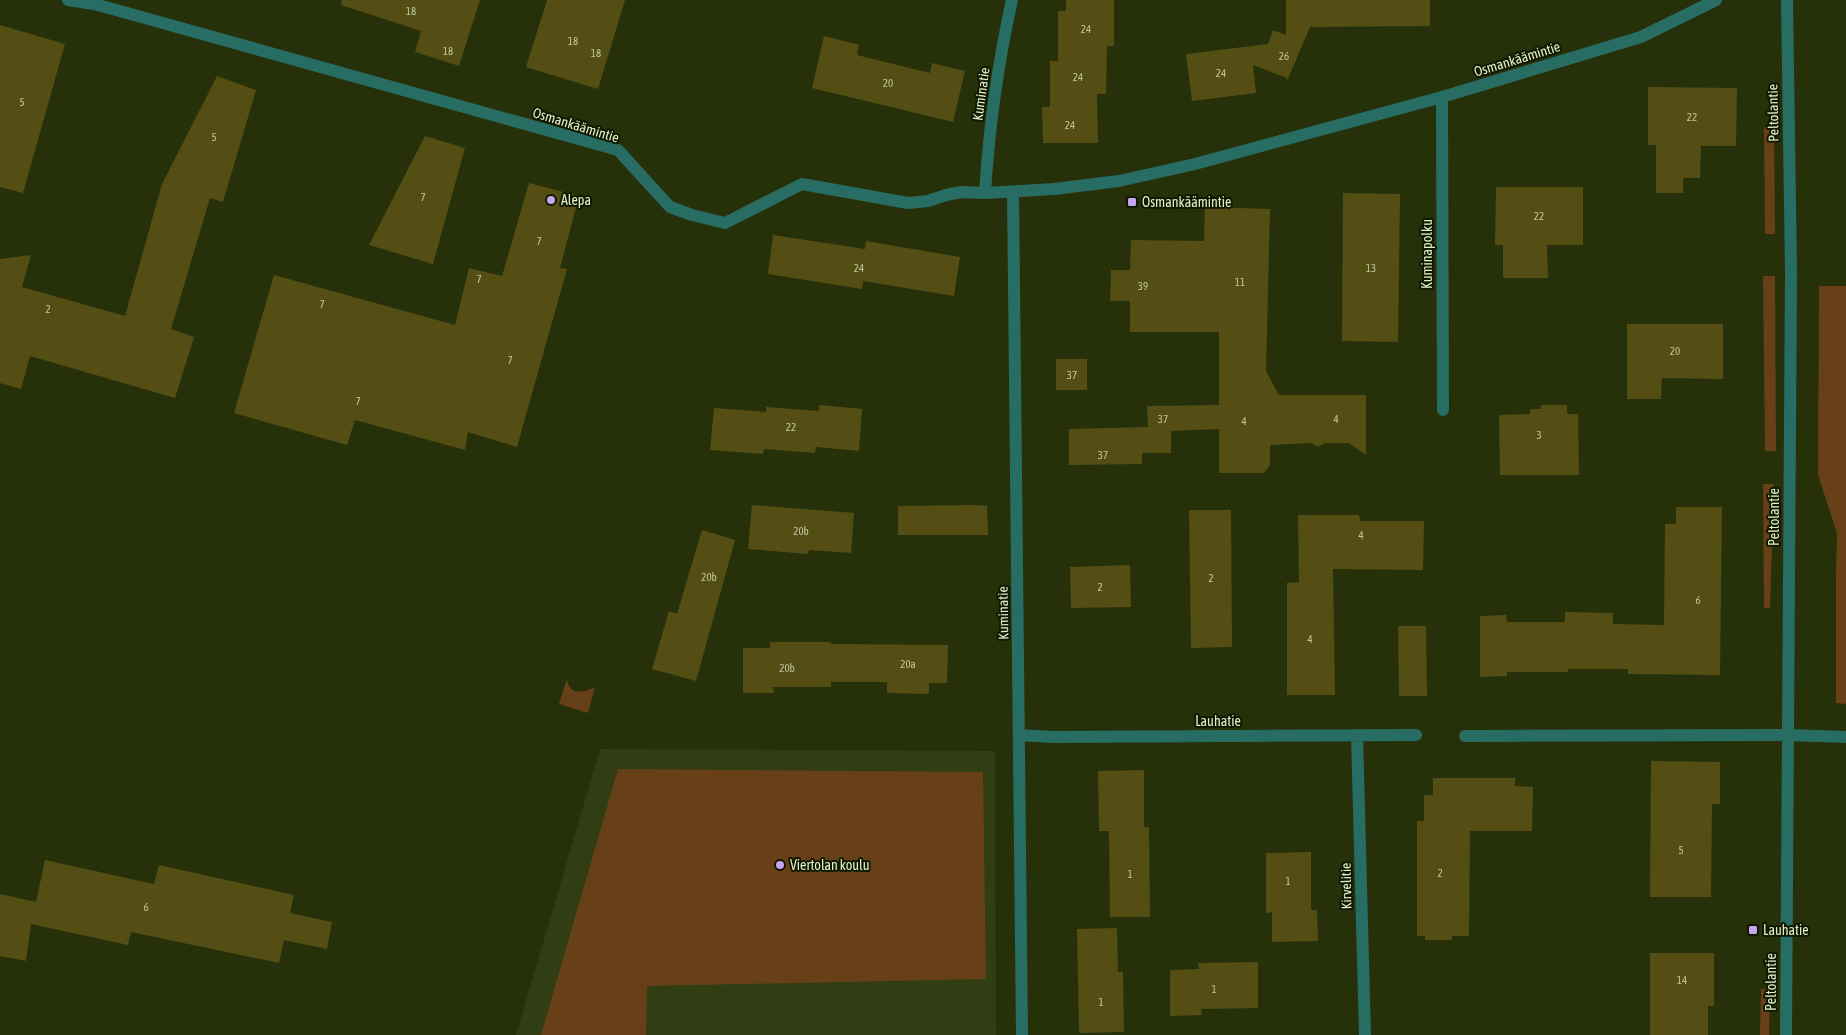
<svg xmlns="http://www.w3.org/2000/svg" width="1846" height="1035" font-family="'Asap Condensed',sans-serif">
	<style>
		.built { fill: #313d12 }
		.green { fill: #684017 }
		.building { fill: #544e15 }
		.lines { fill: none; stroke-linecap: round; stroke-linejoin: round }
		.minor { stroke: #286d64; stroke-width: 12 }
		.poi-dot { fill: #c6a6f0; stroke: #101800; stroke-width: 2 }
		.labels { text-anchor: middle; dominant-baseline: central; stroke-width: 4; stroke-linejoin: round; paint-order: stroke }
		.number-label { font-size: 11px; fill: #bec79d }
		.street-label { font-size: 14px; fill: #e2efca; stroke: #101800 }
		.poi-label { font-size: 14px; fill: #e2efca; stroke: #101800; text-anchor: start }
	</style>
	<rect width="100%" height="100%" fill="#26310a"/>
	<path class="built" d="M 600,749 L 995,751 L 996,1035 L 516,1035 Z"/>
	<path class="green" d="M 1764,127 L 1774,127 L 1775,234 L 1765,234 Z
		M 1763,276 L 1775,276 L 1776,451 L 1765,451 Z
		M 1819,286 L 1846,286 L 1846,704 L 1836,703 L 1836,575 L 1837,533 L 1818,475 Z
		M 1763,484 L 1774,484 L 1770,608 L 1764,608 Z
		M 567,679 C 569,696 584,693 595,687 L 588,713 L 559,704 Z
		M 618,769 L 983,772 L 986,979 L 647,986 L 646,1035 L 541,1035 Z
		M 1761,989 L 1770,989 L 1769,1035 L 1760,1035 Z"/>
	<path class="building" d="M 342,0 L 480,0 L 459,66 L 415,52 L 421,31 L 341,5 Z
		M 547,0 L 625,0 L 598,89 L 526,67 Z
		M 1066,0 L 1114,0 L 1114,46 L 1107,46 L 1106,94 L 1097,94 L 1098,143 L 1043,143 L 1042,107 L 1050,107 L 1050,61 L 1058,61 L 1058,11 L 1066,11 Z
		M 1286,0 L 1430,0 L 1430,26 L 1310,27 L 1287,81 L 1287,78 L 1253,65 L 1256,93 L 1192,101 L 1186,54 L 1268,44 L 1273,30 L 1286,35 Z
		M 0,25 L 65,44 L 23,193 L 0,187 Z
		M 824,36 L 859,45 L 857,55 L 930,73 L 932,63 L 965,71 L 953,122 L 812,88 Z
		M 217,76 L 256,90 L 223,202 L 210,198 L 171,329 L 194,337 L 175,398 L 30,356 L 21,389 L 0,383 L 0,259 L 31,255 L 22,287 L 125,316 L 162,184 Z
		M 1648,87 L 1737,88 L 1736,146 L 1701,146 L 1700,178 L 1683,178 L 1683,193 L 1656,193 L 1656,145 L 1648,145 Z
		M 425,136 L 465,148 L 433,264 L 369,245 Z
		M 529,183 L 579,196 L 560,268 L 567,269 L 517,447 L 468,432 L 465,450 L 355,420 L 347,445 L 234,413 L 274,275 L 455,325 L 469,268 L 502,276 Z
		M 1496,187 L 1583,187 L 1583,245 L 1547,245 L 1548,278 L 1503,278 L 1503,245 L 1495,245 Z
		M 1343,193 L 1400,194 L 1398,342 L 1342,341 Z
		M 1205,207 L 1270,209 L 1266,371 L 1279,395 L 1366,395 L 1366,455 L 1349,443 L 1325,443 L 1318,447 L 1311,443 L 1270,445 L 1270,465 L 1264,473 L 1219,473 L 1219,429 L 1171,431 L 1171,453 L 1142,453 L 1142,464 L 1069,465 L 1069,429 L 1148,427 L 1147,406 L 1219,405 L 1219,332 L 1130,332 L 1130,301 L 1110,301 L 1111,270 L 1130,270 L 1131,240 L 1204,241 Z
		M 773,235 L 865,249 L 866,241 L 960,257 L 954,296 L 863,281 L 862,289 L 768,274 Z
		M 1627,324 L 1723,324 L 1723,379 L 1662,378 L 1661,399 L 1627,399 Z
		M 1056,359 L 1087,359 L 1087,390 L 1056,390 Z
		M 819,405 L 862,409 L 859,451 L 816,447 L 815,453 L 764,449 L 763,454 L 710,450 L 714,408 L 766,412 L 766,407 L 819,411 Z
		M 1541,405 L 1567,405 L 1567,414 L 1578,414 L 1579,475 L 1500,475 L 1499,415 L 1530,414 L 1530,409 L 1541,409 Z
		M 752,505 L 854,513 L 851,553 L 809,550 L 808,554 L 748,549 Z
		M 974,505 L 987,506 L 988,535 L 898,535 L 898,506 Z
		M 1676,507 L 1722,507 L 1720,675 L 1628,674 L 1628,669 L 1568,669 L 1568,672 L 1507,672 L 1507,676 L 1480,677 L 1480,616 L 1506,615 L 1507,622 L 1565,622 L 1565,612 L 1613,613 L 1613,624 L 1664,625 L 1665,524 L 1676,524 Z
		M 1189,510 L 1231,510 L 1232,647 L 1191,648 Z
		M 1298,515 L 1359,515 L 1360,521 L 1424,521 L 1423,570 L 1333,569 L 1335,695 L 1287,695 L 1287,583 L 1299,582 Z
		M 702,530 L 735,540 L 696,681 L 652,669 L 669,611 L 677,614 Z
		M 1130,565 L 1131,607 L 1071,608 L 1070,567 Z
		M 1398,626 L 1426,626 L 1427,696 L 1399,696 Z
		M 770,642 L 831,642 L 831,644 L 948,645 L 947,683 L 929,683 L 929,694 L 887,693 L 887,682 L 831,682 L 831,687 L 773,687 L 774,693 L 743,693 L 743,648 L 770,648 Z
		M 1651,761 L 1720,762 L 1720,804 L 1712,804 L 1711,897 L 1650,897 Z
		M 1144,770 L 1144,827 L 1149,827 L 1150,917 L 1110,917 L 1109,831 L 1099,831 L 1098,771 Z
		M 1433,778 L 1515,778 L 1515,786 L 1533,787 L 1532,831 L 1470,831 L 1469,936 L 1452,936 L 1452,940 L 1425,940 L 1425,936 L 1417,936 L 1417,821 L 1424,821 L 1424,795 L 1433,795 Z
		M 1311,852 L 1311,910 L 1317,910 L 1318,941 L 1272,942 L 1272,912 L 1266,913 L 1266,853 Z
		M 45,860 L 154,884 L 159,865 L 294,895 L 290,913 L 332,922 L 327,949 L 284,940 L 279,963 L 131,932 L 128,945 L 31,924 L 26,961 L 0,956 L 0,894 L 36,902 Z
		M 1117,928 L 1118,972 L 1123,972 L 1124,1032 L 1079,1033 L 1077,929 Z
		M 1650,953 L 1714,953 L 1714,1006 L 1708,1006 L 1708,1035 L 1650,1035 Z
		M 1258,962 L 1258,1008 L 1201,1009 L 1202,1015 L 1170,1016 L 1170,970 L 1199,969 L 1198,963 Z"/>
	<g class="lines">
		<path class="minor" d="M 68,0 L 94,4 L 127,13 L 618,150 L 670,207 L 692,215 L 725,223 L 802,184 L 908,203 L 928,201 L 946,195 L 961,192 L 985,193 L 1054,189 L 1119,181 L 1195,164 L 1442,97 L 1641,37 L 1716,0
			M 1442,97 L 1443,410
			M 1013,192 L 1022,1035
			M 985,193 C 989,128 998,63 1012,0
			M 1020,735 L 1052,737 L 1416,735
			M 1357,736 L 1365,1035
			M 1465,736 L 1788,735 L 1846,737
			M 1786,1035 L 1791,273 L 1787,0"/>
	</g>
	<g class="poi-dot">
		<circle cx="551" cy="200" r="5"/>
		<rect x="1127" y="197" width="10" height="10" rx="2.5"/>
		<circle cx="780" cy="865" r="5"/>
		<rect x="1748" y="925" width="10" height="10" rx="2.5"/>
	</g>
	<g class="labels">
		<g class="number-label">
			<text x="411" y="11">18</text>
			<text x="1086" y="29">24</text>
			<text x="573" y="41">18</text>
			<text x="448" y="51">18</text>
			<text x="596" y="53">18</text>
			<text x="1284" y="56">26</text>
			<text x="1221" y="73">24</text>
			<text x="1078" y="77">24</text>
			<text x="888" y="83">20</text>
			<text x="22" y="102">5</text>
			<text x="1692" y="117">22</text>
			<text x="1070" y="125">24</text>
			<text x="214" y="137">5</text>
			<text x="423" y="197">7</text>
			<text x="1539" y="216">22</text>
			<text x="539" y="241">7</text>
			<text x="859" y="268">24</text>
			<text x="1371" y="268">13</text>
			<text x="479" y="279">7</text>
			<text x="1240" y="282">11</text>
			<text x="1143" y="286">39</text>
			<text x="322" y="304">7</text>
			<text x="48" y="309">2</text>
			<text x="1675" y="351">20</text>
			<text x="510" y="360">7</text>
			<text x="1072" y="375">37</text>
			<text x="358" y="401">7</text>
			<text x="1163" y="419">37</text>
			<text x="1336" y="419">4</text>
			<text x="1244" y="421">4</text>
			<text x="791" y="427">22</text>
			<text x="1539" y="435">3</text>
			<text x="1103" y="455">37</text>
			<text x="801" y="531">20b</text>
			<text x="1361" y="535">4</text>
			<text x="709" y="577">20b</text>
			<text x="1211" y="578">2</text>
			<text x="1100" y="587">2</text>
			<text x="1698" y="600">6</text>
			<text x="1310" y="639">4</text>
			<text x="908" y="664">20a</text>
			<text x="787" y="668">20b</text>
			<text x="1681" y="850">5</text>
			<text x="1440" y="873">2</text>
			<text x="1130" y="874">1</text>
			<text x="1288" y="881">1</text>
			<text x="146" y="907">6</text>
			<text x="1682" y="980">14</text>
			<text x="1214" y="989">1</text>
			<text x="1101" y="1002">1</text>
		</g>
		<g class="street-label">
			<text transform="translate(1517 59) rotate(-17)">Osmankäämintie</text>
			<text transform="translate(981 94) rotate(-82)">Kuminatie</text>
			<text transform="translate(1773 113) rotate(-91)">Peltolantie</text>
			<text transform="translate(576 125) rotate(17)">Osmankäämintie</text>
			<text transform="translate(1427 254) rotate(-90)">Kuminapolku</text>
			<text transform="translate(1774 517) rotate(-90)">Peltolantie</text>
			<text transform="translate(1003 613) rotate(-91)">Kuminatie</text>
			<text x="1218" y="721">Lauhatie</text>
			<text transform="translate(1346 886) rotate(-91)">Kirvelitie</text>
			<text transform="translate(1771 982) rotate(-90)">Peltolantie</text>
		</g>
		<g class="poi-label">
			<text x="561" y="200">Alepa</text>
			<text x="1142" y="202">Osmankäämintie</text>
			<text x="790" y="865">Viertolan koulu</text>
			<text x="1763" y="930">Lauhatie</text>
		</g>
	</g>
</svg>
